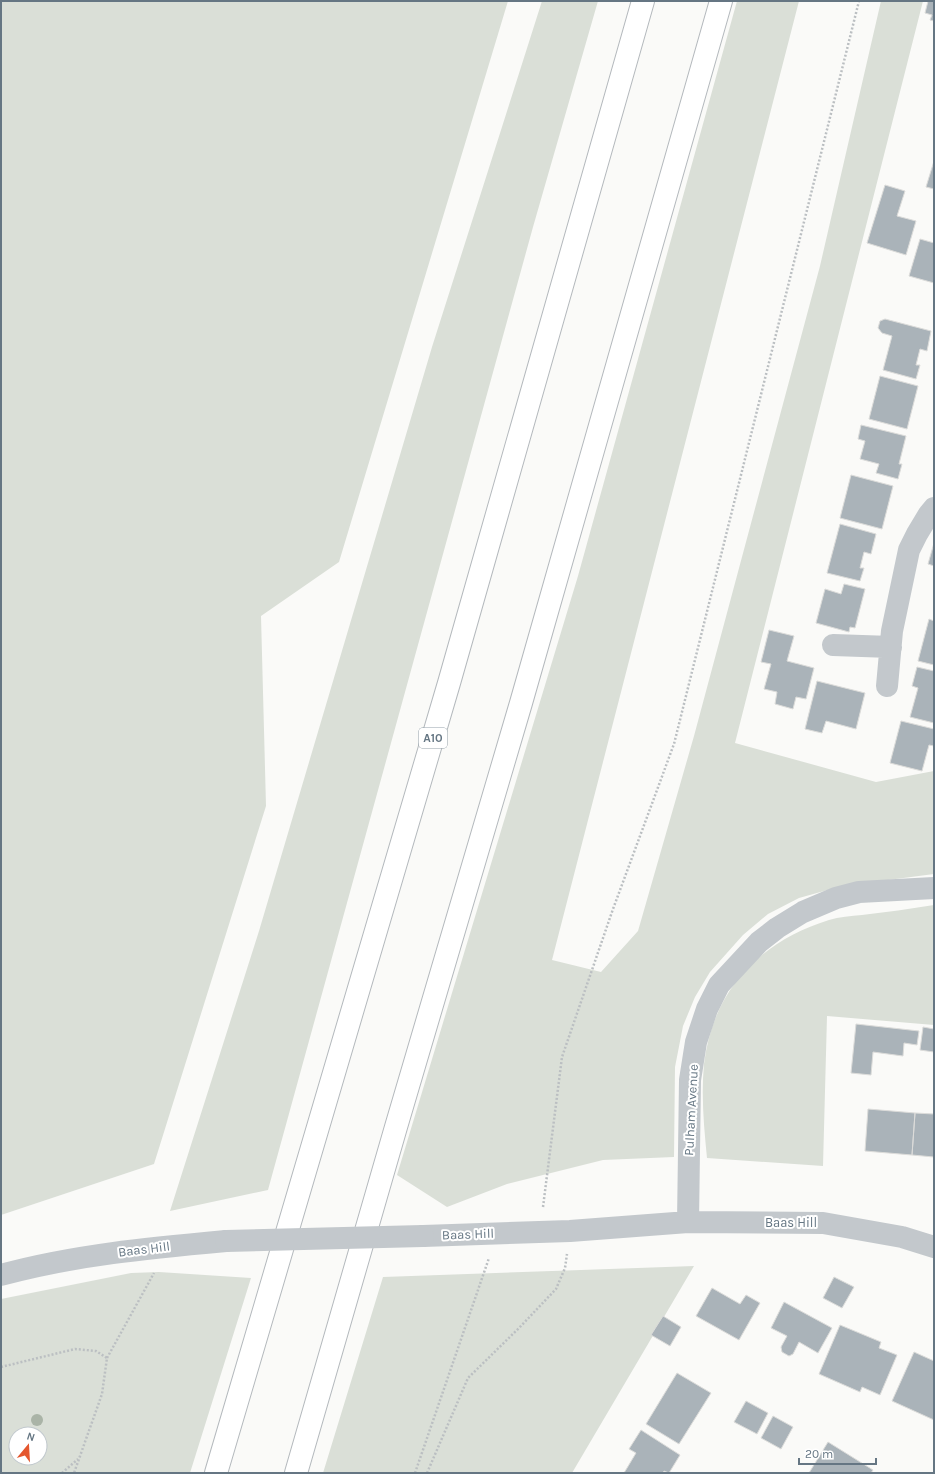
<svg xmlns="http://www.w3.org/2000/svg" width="935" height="1474" font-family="Karla,sans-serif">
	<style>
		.green { fill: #dadfd7; fill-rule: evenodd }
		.building { fill: #aab3b9; stroke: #dcdcda }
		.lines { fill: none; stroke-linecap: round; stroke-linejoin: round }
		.highway-casing { stroke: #b4b9bd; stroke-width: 24 }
		.path { stroke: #bbbfc2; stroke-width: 2.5; stroke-dasharray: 2 2; stroke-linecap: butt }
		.minor { stroke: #c3c8cc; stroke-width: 22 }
		.highway { stroke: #fff; stroke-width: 22 }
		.minor-bridge { stroke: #c3c8cc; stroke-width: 22 }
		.tree { fill: #aab4a7 }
		.labels { text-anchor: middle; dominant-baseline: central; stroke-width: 4; stroke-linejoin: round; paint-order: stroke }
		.shield { fill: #fff; stroke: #939fa8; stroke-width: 1 }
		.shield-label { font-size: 12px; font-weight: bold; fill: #657683 }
		.street-label { font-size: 13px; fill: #657683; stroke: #fff }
	</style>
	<rect width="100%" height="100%" fill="#fafaf8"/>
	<path class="green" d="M 1,1 L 508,1 L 339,562 L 261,616 L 266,806 L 154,1164 L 1,1215 Z
		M 542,1 L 598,1 L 533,227 L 268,1190 L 170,1211 L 259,931 L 432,347 Z
		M 737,1 L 799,1 L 552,960 L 601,972 L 638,931 L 694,736 L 820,266 L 881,1 L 923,1 L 735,743 L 876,782 L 934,771 L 934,874 L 842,886 L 799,898 L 768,914 L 743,935 L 710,972 L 695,997 L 683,1026 L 675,1067 L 674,1157 L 603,1160 L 507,1184 L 447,1207 L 397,1175 L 578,576 Z
		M 934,905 L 934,1025 L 827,1016 L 823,1166 L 707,1158 C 704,1127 701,1096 704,1064 C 713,990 759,942 829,920 C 839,917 851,916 862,915 C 886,912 910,909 934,905 Z
		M 694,1266 L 572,1473 L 323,1473 L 383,1277 Z
		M 159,1272 L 251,1278 L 190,1473 L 1,1473 L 1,1299 L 131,1273 ZM 16,1434 L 40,1434 L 40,1458 L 16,1458 Z"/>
	<path class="building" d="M 928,1 L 934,1 L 934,21 L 930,20 L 932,15 L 925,13 Z
		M 934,161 L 934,189 L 926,187 Z
		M 885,185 L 905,191 L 897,216 L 916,221 L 906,255 L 867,243 Z
		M 920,239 L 934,243 L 934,283 L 909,276 Z
		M 885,319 L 931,331 L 927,351 L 920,349 L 916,365 L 920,365 L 916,379 L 883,370 L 892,336 L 882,333 L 878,328 L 880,321 Z
		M 880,376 L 918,386 L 907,429 L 869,419 Z
		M 861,425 L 906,436 L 899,464 L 902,464 L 898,479 L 876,473 L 879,464 L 860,459 L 865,441 L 858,439 Z
		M 851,475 L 893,486 L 882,529 L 840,518 Z
		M 840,524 L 876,534 L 871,554 L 864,552 L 860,568 L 864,568 L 860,581 L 827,573 Z
		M 934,543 L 934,566 L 928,564 Z
		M 844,584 L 865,589 L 855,628 L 850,627 L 849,632 L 816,623 L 825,589 L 841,594 Z
		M 929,619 L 934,621 L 934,665 L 918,661 Z
		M 769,630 L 794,636 L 787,661 L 814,668 L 806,699 L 796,697 L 793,709 L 775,704 L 777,692 L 764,689 L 771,664 L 761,662 Z
		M 917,667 L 934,671 L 934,723 L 910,717 L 918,688 L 912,686 Z
		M 817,681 L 865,693 L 856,729 L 826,721 L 822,733 L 805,729 Z
		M 901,721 L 934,729 L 934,746 L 929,745 L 922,771 L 890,763 Z
		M 856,1024 L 919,1031 L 917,1045 L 904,1043 L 903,1056 L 873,1052 L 871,1075 L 851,1073 Z
		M 923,1027 L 934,1029 L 934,1052 L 920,1050 Z
		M 868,1109 L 915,1113 L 912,1155 L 865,1151 Z
		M 915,1113 L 934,1114 L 934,1157 L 912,1155 Z
		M 834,1277 L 854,1287 L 842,1308 L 823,1298 Z
		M 712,1288 L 740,1304 L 746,1295 L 760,1303 L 739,1340 L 696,1316 Z
		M 784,1302 L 832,1328 L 818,1353 L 799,1342 L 793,1354 L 789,1356 L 782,1352 L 781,1347 L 787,1336 L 771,1328 Z
		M 663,1316 L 681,1327 L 670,1346 L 651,1335 Z
		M 840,1325 L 881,1342 L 879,1348 L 897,1355 L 880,1395 L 862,1387 L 860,1392 L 819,1374 Z
		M 914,1352 L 934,1361 L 934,1420 L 892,1401 Z
		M 677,1373 L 711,1393 L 679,1444 L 646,1424 Z
		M 746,1401 L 768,1413 L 757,1434 L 734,1422 Z
		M 773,1416 L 793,1427 L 781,1449 L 761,1438 Z
		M 641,1430 L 680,1455 L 669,1473 L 664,1471 L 663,1473 L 624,1473 L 636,1453 L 629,1449 Z
		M 828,1442 L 873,1470 L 871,1473 L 809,1473 Z"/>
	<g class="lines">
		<g class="highway-casing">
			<path id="highway" d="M 216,1473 L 449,683 L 643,1
				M 296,1473 L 396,1127 L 521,703 L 721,1"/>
		</g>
		<path class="path" d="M 543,1207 L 562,1057 L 613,909 L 674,744 L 859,1
			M 107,1358 L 154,1273
			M 1,1367 L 75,1349 L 96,1351 L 107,1358 L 102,1394 L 74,1473
			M 62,1473 L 78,1459
			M 415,1473 L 489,1258
			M 427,1473 L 468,1378 L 519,1328 L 556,1289 L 565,1268 L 567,1254"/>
		<path class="minor" d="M 833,645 L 891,647
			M 887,686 L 892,631 L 909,550 L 917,534 L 929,514 L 934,508
			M 688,1222 L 690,1080 L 696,1042 L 707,1009 L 719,985 L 759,942 L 777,928 L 803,912 L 836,898 L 859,892 L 934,888
			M 423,1236 L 570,1231 L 688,1222 L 823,1223 L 902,1237 L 934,1247
			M 1,1275 C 74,1255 150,1248 226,1241"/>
		<use href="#highway" class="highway"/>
		<path class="minor-bridge" d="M 226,1241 L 423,1236"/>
	</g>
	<circle class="tree" cx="37" cy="1420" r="6"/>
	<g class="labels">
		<rect class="shield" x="419" y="728" width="28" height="20" rx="3"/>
		<g class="shield-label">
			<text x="433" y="738">A10</text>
		</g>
		<g class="street-label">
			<text transform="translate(691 1110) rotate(-87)">Pulham Avenue</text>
			<text x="791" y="1222">Baas Hill</text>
			<text transform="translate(468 1234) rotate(-2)">Baas Hill</text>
			<text transform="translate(144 1249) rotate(-7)">Baas Hill</text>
		</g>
	</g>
	<rect width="935" height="1474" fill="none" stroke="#657683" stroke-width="4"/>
	<g transform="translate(28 1446) rotate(18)"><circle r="19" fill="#ffffff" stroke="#c1c8cd"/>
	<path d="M0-3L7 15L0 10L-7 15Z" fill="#e4572e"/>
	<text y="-6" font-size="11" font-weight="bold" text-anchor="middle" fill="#657683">N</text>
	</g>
	<path d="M799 1458v6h77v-6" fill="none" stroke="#657683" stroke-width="2"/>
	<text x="805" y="1458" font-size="12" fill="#657683" stroke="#ffffff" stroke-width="3" paint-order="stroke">20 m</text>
</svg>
